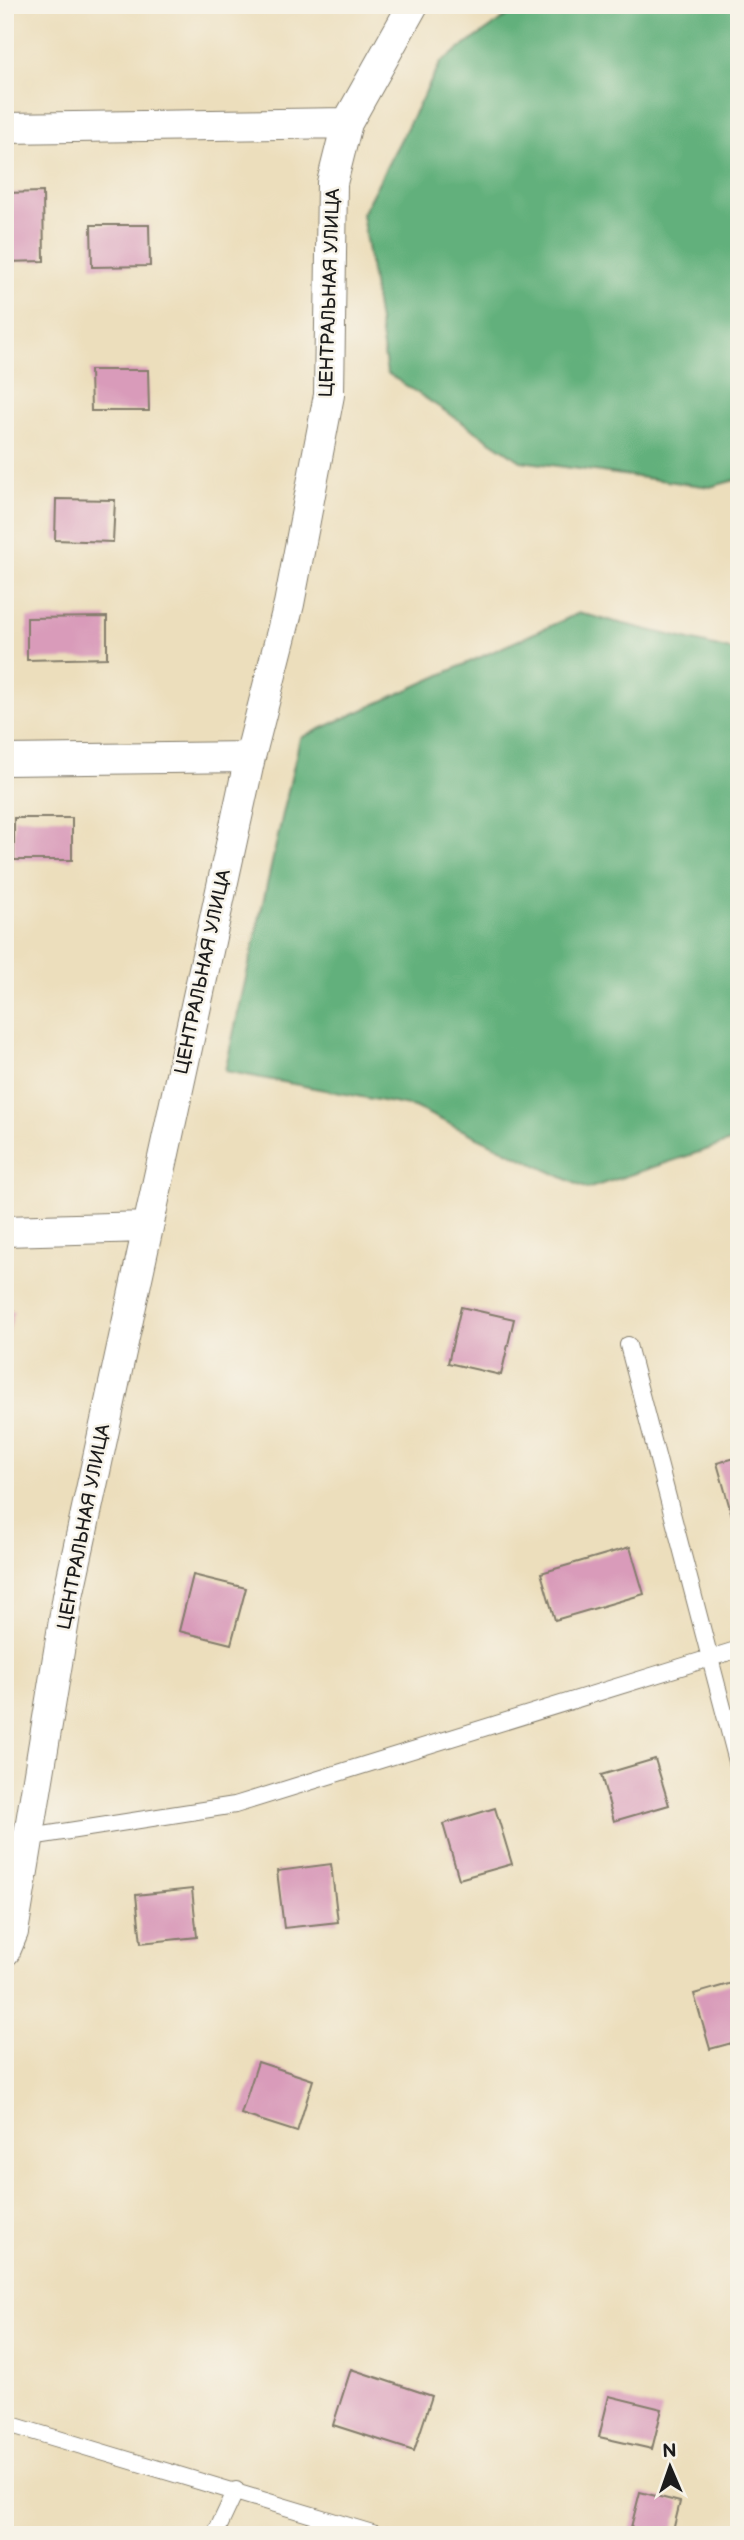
<svg xmlns="http://www.w3.org/2000/svg" width="744" height="2540" font-family="'Balsamiq Sans',sans-serif">
	<style>
		.forest { fill: #62b07b; stroke: #3f664c; stroke-width: 2 }
		.building { fill: #d99bba }
		.lines { fill: none; stroke-linecap: round; stroke-linejoin: round }
		.service-casing { stroke: #847d6c; stroke-width: 18 }
		.minor-casing { stroke: #847d6c; stroke-width: 32 }
		.service { stroke: #fff; stroke-width: 16 }
		.minor { stroke: #fff; stroke-width: 30 }
		.labels { text-anchor: middle; dominant-baseline: central; stroke-width: 5; stroke-linejoin: round; paint-order: stroke }
		.street-label { font-size: 19px; fill: #1c1c1c; stroke: #f7f3e8 }
	</style>
	<rect width="100%" height="100%" fill="#f7f3e8"/>
	<filter id="ink" filterUnits="userSpaceOnUse"><feTurbulence type="fractalNoise" baseFrequency=".0143" numOctaves="2"/><feDisplacementMap in="SourceGraphic" scale="14" xChannelSelector="R" yChannelSelector="G"/><feConvolveMatrix kernelMatrix="1 2 1 2 8 2 1 2 1" color-interpolation-filters="sRGB"/></filter>
	<filter id="wash" filterUnits="userSpaceOnUse"><feTurbulence type="fractalNoise" baseFrequency=".00686" numOctaves="4" result="noise"/><feDisplacementMap in="SourceGraphic" scale="28" xChannelSelector="R" yChannelSelector="G"/><feGaussianBlur stdDeviation="1.57" result="paint"/><feColorMatrix in="noise" values="0 0 0 0 0 0 0 0 0 0 0 0 0 0 0 0 0 1.4 0 .05"/><feComposite in="paint" operator="in"/></filter>
	<g filter="url(#wash)">
		<rect width="100%" height="100%" fill="#ecdebc"/>
		<path class="forest" d="M 523,5 L 739,5 L 739,479 L 710,487 L 521,461 L 387,373 L 362,214 L 441,62 Z
			M 579,613 L 739,652 L 739,1139 L 587,1189 L 414,1107 L 225,1071 L 300,738 Z"/>
		<g id="blocks">
			<path class="building" d="M 43,192 L 44,261 L 5,262 L 5,193 Z
				M 91,225 L 149,225 L 150,266 L 92,267 Z
				M 90,370 L 148,370 L 149,411 L 91,411 Z
				M 56,499 L 115,500 L 113,542 L 55,540 Z
				M 107,617 L 107,658 L 27,660 L 27,618 Z
				M 14,818 L 72,818 L 72,860 L 14,860 Z
				M 461,1307 L 514,1319 L 501,1375 L 448,1363 Z
				M 5,1309 L 14,1311 L 6,1345 L 5,1344 Z
				M 739,1457 L 739,1517 L 733,1519 L 717,1463 Z
				M 630,1547 L 644,1594 L 555,1620 L 541,1573 Z
				M 193,1575 L 246,1588 L 231,1644 L 179,1631 Z
				M 655,1759 L 669,1805 L 614,1821 L 601,1775 Z
				M 495,1808 L 512,1864 L 459,1879 L 443,1824 Z
				M 331,1864 L 338,1922 L 284,1928 L 277,1871 Z
				M 192,1889 L 197,1937 L 141,1943 L 136,1895 Z
				M 739,1981 L 739,2041 L 710,2049 L 694,1994 Z
				M 258,2062 L 313,2080 L 297,2132 L 241,2114 Z
				M 351,2369 L 432,2396 L 414,2451 L 333,2425 Z
				M 609,2396 L 662,2409 L 652,2449 L 599,2437 Z
				M 640,2492 L 680,2502 L 672,2535 L 629,2535 Z"/>
		</g>
	</g>
	<g filter="url(#ink)">
		<use href="#blocks" fill-opacity="0" stroke="#847d6c" stroke-width="2"/>
		<g class="lines">
			<g class="service-casing">
				<path id="service" d="M 628,1345 L 739,1769
					M 5,1841 L 235,1805 L 739,1649
					M 5,2423 L 379,2535
					M 215,2535 L 236,2490"/>
			</g>
			<g class="minor-casing">
				<path id="minor" d="M 5,128 L 347,123
					M 5,760 L 250,757
					M 5,1231 L 146,1227
					M 5,1951 L 13,1932 L 68,1596 L 250,757 L 289,604 L 329,395 L 332,183 L 347,123 L 413,5"/>
			</g>
			<use href="#service" class="service"/>
			<use href="#minor" class="minor"/>
		</g>
	</g>
	<g class="labels">
		<g class="street-label">
			<text transform="translate(330 293) rotate(-88)">ЦЕНТРАЛЬНАЯ УЛИЦА</text>
			<text transform="translate(203 972) rotate(-78)">ЦЕНТРАЛЬНАЯ УЛИЦА</text>
			<text transform="translate(84 1527) rotate(-79)">ЦЕНТРАЛЬНАЯ УЛИЦА</text>
		</g>
	</g>
	<rect width="744" height="2540" fill="none" stroke="#f7f3e8" stroke-width="28"/>
	<g transform="translate(670 2467) rotate(358)" stroke="#f7f3e8" stroke-width="5" paint-order="stroke">
	<path d="M0-5L12 26L0 18L-12 26Z" fill="#1c1c1c"/>
	<text y="-10" font-size="19" font-weight="bold" text-anchor="middle" fill="#1c1c1c">N</text>
	</g>
</svg>
